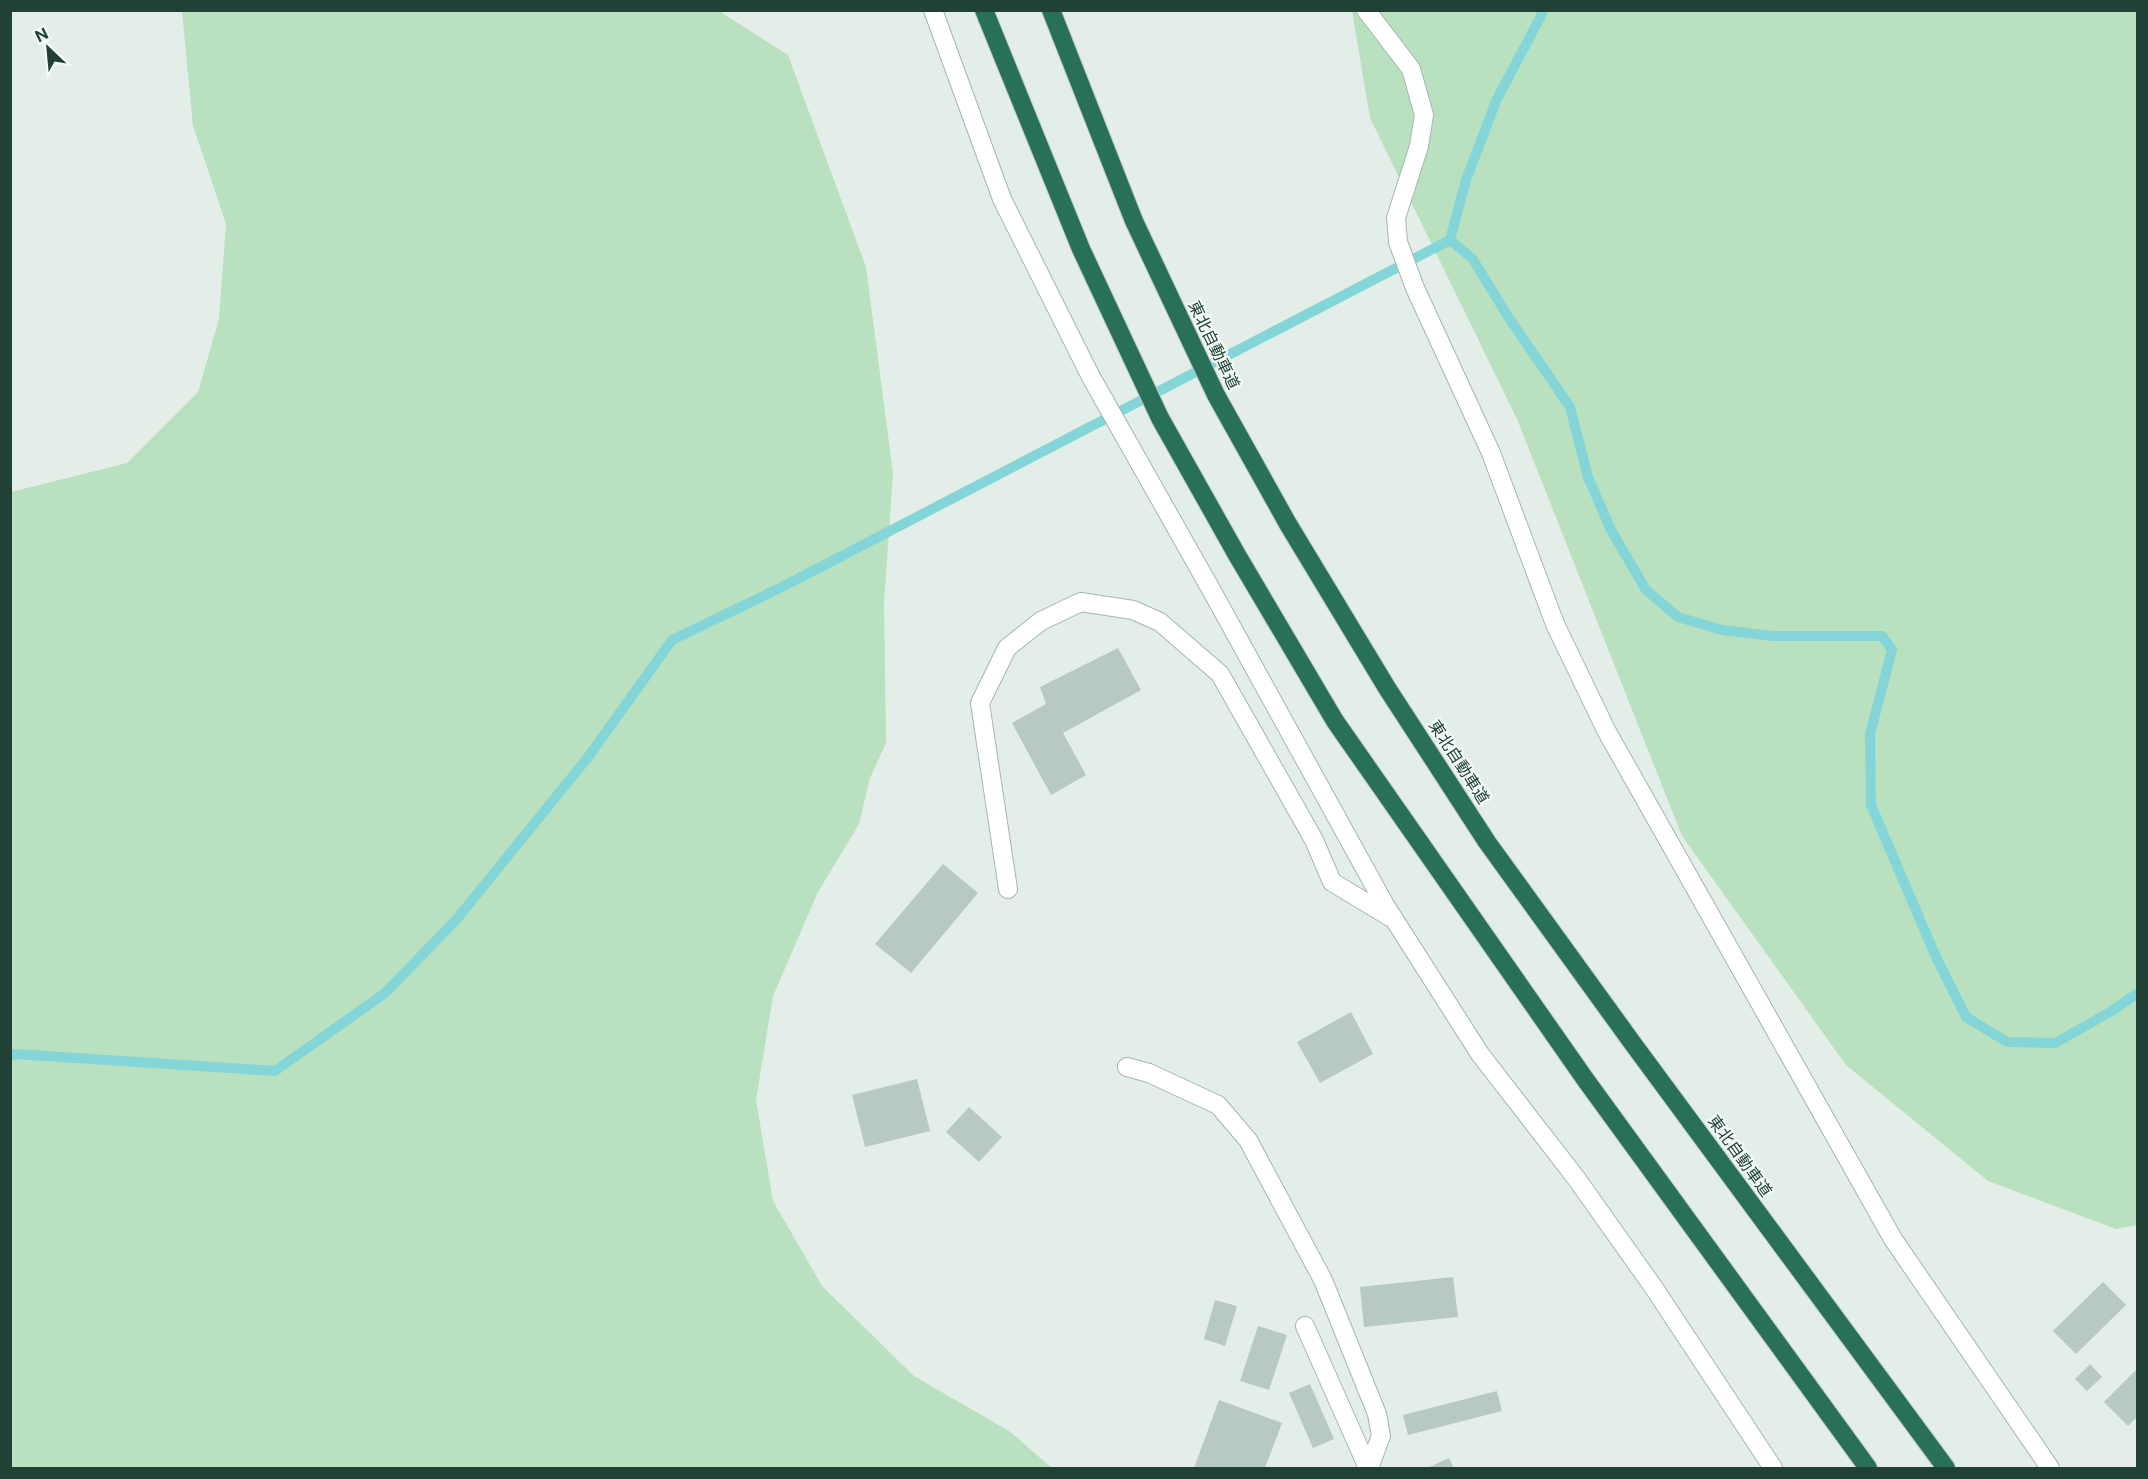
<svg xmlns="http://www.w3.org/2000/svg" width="2148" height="1479" font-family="'Public Sans','Noto Sans JP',sans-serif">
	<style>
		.green { fill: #b9e1bf }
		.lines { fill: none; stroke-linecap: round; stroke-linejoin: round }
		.stream { stroke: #84d5d8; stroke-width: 10 }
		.building { fill: #b7c9c0 }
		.minor-casing { stroke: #a4b7ae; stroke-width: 20 }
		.highway-casing { stroke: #c1cac6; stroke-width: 20 }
		.minor { stroke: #fff; stroke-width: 18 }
		.highway { stroke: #28705a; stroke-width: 18 }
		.labels { text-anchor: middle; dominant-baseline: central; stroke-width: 4.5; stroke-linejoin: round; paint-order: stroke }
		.street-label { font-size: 16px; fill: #204134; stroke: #f3faf6 }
	</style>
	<rect width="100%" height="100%" fill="#e2eee7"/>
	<path class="green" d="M 182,11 L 719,11 L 788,55 L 866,267 L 893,473 L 884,603 L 886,743 L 870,778 L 859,824 L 818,892 L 773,996 L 756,1100 L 773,1201 L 822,1286 L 914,1376 L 1009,1431 L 1052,1468 L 11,1468 L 11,492 L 127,463 L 198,392 L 219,319 L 226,224 L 193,126 Z
		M 1352,11 L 2137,11 L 2137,1225 L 2116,1229 L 1988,1181 L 1846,1065 L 1682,836 L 1517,419 L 1370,118 Z"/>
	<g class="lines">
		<path class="stream" d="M 1450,240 L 1472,258 L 1509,318 L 1570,407 L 1588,477 L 1611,530 L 1646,590 L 1678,617 L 1722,630 L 1773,636 L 1882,636 L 1892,650 L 1870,734 L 1871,805 L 1936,957 L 1966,1017 L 2007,1042 L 2055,1043 L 2110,1012 L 2138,993
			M 10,1056 L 15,1054 L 275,1071 L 385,993 L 456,920 L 589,756 L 672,640 L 780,588 L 1450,240 L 1466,180 L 1496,101 L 1544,10"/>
	</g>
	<path class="building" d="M 1118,648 L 1141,690 L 1063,733 L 1086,775 L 1051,795 L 1012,723 L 1046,704 L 1040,687 Z
		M 943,864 L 978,893 L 911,973 L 875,944 Z
		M 1351,1012 L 1373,1054 L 1320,1083 L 1297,1042 Z
		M 917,1079 L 930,1131 L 865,1147 L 852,1095 Z
		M 969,1107 L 1002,1137 L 979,1162 L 946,1132 Z
		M 1453,1277 L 1458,1317 L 1364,1327 L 1360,1287 Z
		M 2103,1282 L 2126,1305 L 2076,1354 L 2053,1331 Z
		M 1215,1300 L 1237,1306 L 1225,1346 L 1204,1339 Z
		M 1258,1326 L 1287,1335 L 1269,1390 L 1240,1381 Z
		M 2090,1364 L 2102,1377 L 2087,1391 L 2075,1379 Z
		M 2138,1368 L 2138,1416 L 2128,1426 L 2104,1402 Z
		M 1310,1384 L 1334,1439 L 1313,1448 L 1289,1393 Z
		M 1497,1391 L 1502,1411 L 1408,1435 L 1403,1415 Z
		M 1219,1400 L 1282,1423 L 1265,1468 L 1194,1468 Z
		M 1449,1458 L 1454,1468 L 1427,1468 Z"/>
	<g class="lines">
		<g class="minor-casing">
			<path id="minor" d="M 933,10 L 1002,199 L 1091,377 L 1213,593 L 1385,905 L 1480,1054 L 1576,1178 L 1654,1288 L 1773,1468
				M 1366,10 L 1411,69 L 1424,115 L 1419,146 L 1396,218 L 1398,242 L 1415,288 L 1491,453 L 1555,624 L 1606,730 L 1893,1239 L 2050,1468
				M 1008,889 L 980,703 L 1007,648 L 1041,621 L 1081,602 L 1133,610 L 1160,622 L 1220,674 L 1314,840 L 1332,882 L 1390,917
				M 1127,1067 L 1149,1073 L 1218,1105 L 1248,1140 L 1323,1280 L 1377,1414 L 1381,1436 L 1369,1468
				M 1305,1326 L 1368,1468"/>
		</g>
		<g class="highway-casing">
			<path id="highway" d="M 984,10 L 1081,249 L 1160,418 L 1237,555 L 1335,721 L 1585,1079 L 1868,1468
				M 1051,10 L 1134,221 L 1216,395 L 1288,524 L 1387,688 L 1487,842 L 1631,1041 L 1946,1468"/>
		</g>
		<use href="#minor" class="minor"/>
		<use href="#highway" class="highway"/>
	</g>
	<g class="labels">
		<g class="street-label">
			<text transform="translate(1214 345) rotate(64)">東北自動車道</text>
			<text transform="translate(1459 762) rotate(57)">東北自動車道</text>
			<text transform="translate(1740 1156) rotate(54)">東北自動車道</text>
		</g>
	</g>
	<rect width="2148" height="1479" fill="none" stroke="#204134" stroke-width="24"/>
	<g transform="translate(48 48) rotate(334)" stroke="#f3faf6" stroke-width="4.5" paint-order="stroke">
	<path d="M0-4.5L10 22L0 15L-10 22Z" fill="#204134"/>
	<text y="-9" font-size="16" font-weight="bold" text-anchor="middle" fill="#204134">N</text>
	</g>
</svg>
